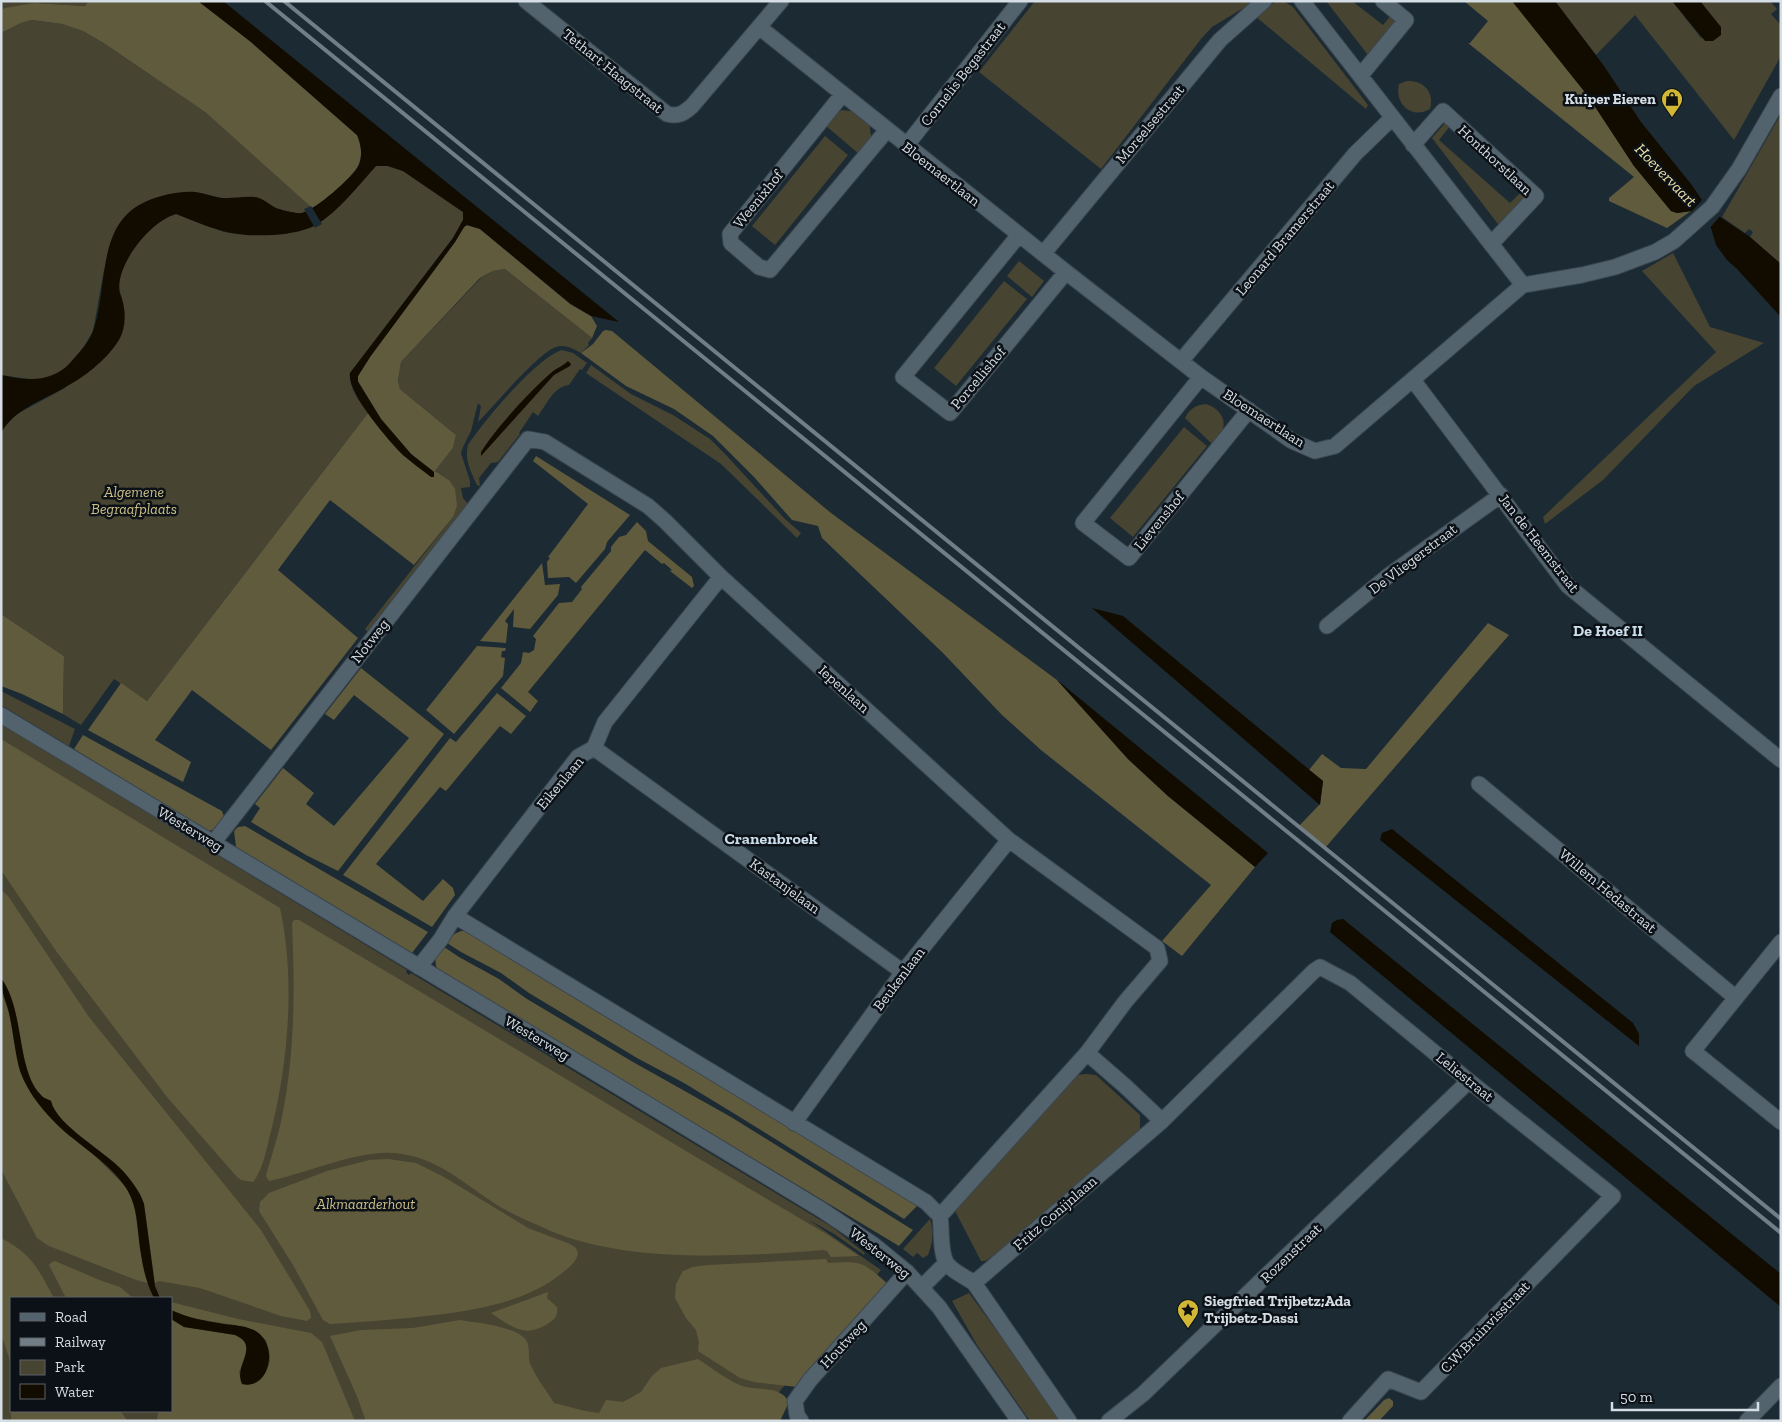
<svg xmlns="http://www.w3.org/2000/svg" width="1782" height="1422" font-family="'Zilla Slab',serif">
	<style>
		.green { fill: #484432; fill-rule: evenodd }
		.forest { fill: #615b3d }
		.water { fill: #120c00 }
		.pier { fill: #1b2a33 }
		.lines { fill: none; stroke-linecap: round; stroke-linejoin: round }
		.pedestrian-casing { stroke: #3b4750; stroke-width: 17 }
		.minor-casing { stroke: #3b4750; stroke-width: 17 }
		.tertiary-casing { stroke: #3b4750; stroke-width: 17 }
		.pedestrian { stroke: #53636e; stroke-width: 15 }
		.minor { stroke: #53636e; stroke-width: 15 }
		.tertiary { stroke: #53636e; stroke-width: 15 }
		.rail { stroke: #727e86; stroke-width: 4 }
		.labels { text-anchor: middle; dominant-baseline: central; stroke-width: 5; stroke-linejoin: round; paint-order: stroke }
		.street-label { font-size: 15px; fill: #d5dee5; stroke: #0b1116 }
		.poi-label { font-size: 15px; font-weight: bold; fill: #d5dee5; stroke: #0b1116; text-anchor: end }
		.park-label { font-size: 15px; font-style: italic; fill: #cdc088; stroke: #0b1116 }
		.water-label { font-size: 16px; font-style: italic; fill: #efe2a9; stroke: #0b1116 }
		.neighbourhood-label { font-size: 16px; font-weight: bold; fill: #ccdeeb; stroke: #0b1116 }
	</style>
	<rect width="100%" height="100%" fill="#1b2a33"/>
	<path class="green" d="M 1,1 L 88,1 L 85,6 L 34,3 L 1,10 Z
		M 1035,1 L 1255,1 L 1212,27 L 1201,39 L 1101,169 L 979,72 Z
		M 1276,1 L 1285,2 L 1293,7 L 1368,105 L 1366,109 L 1255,16 Z
		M 1326,1 L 1352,1 L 1383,25 L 1393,13 L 1399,18 L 1368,55 Z
		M 1555,1 L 1672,1 L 1701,38 L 1720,27 L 1700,1 L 1770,1 L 1777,9 L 1771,14 L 1781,25 L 1781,56 L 1734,140 L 1635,15 L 1596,55 Z
		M 32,20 L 62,24 L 83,31 L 105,44 L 205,112 L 312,208 L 301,214 L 277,209 L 259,198 L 222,198 L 196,192 L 176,193 L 104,270 L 93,331 L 83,348 L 64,370 L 51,376 L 36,380 L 1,375 L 1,33 L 21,23 Z
		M 1407,81 C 1423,80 1435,92 1430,109 C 1411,120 1394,103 1399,84 Z
		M 842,110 L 858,112 L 869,122 L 871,136 L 869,143 L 859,154 L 825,125 L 835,114 Z
		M 1781,114 L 1781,264 L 1750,237 L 1753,232 L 1749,229 L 1745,233 L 1722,217 Z
		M 1445,123 L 1450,126 L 1439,140 L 1510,203 L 1523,190 L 1529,195 L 1501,228 L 1432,138 Z
		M 825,136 L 848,155 L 775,245 L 752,226 Z
		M 376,166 L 387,166 L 403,171 L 463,212 L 463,220 L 453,238 L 350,373 C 348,386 360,403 368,413 L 147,701 L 114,679 L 81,725 L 63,714 L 64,656 L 1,614 L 1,433 L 6,424 L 17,414 L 65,388 L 122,298 C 109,270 149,221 176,214 L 224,232 L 254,235 L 287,234 L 364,179 Z
		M 1673,253 L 1710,327 L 1764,343 L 1694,386 L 1603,480 L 1545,524 L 1543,517 L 1716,352 L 1642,271 Z
		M 1019,261 L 1044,281 L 1032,297 L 1007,276 Z
		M 505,269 L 592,338 L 588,343 L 589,345 L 581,353 C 573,349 565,344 556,347 C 539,352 493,407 478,422 L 481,406 L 478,403 L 471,431 L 463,447 L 461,453 L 470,481 L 470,487 L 461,488 L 463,498 L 468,504 L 369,633 L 365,629 L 453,517 L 449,480 L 435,471 L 453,448 L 456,435 L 400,389 L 398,381 L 401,362 L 481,278 L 493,271 Z
		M 1004,281 L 1027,299 L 956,386 L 934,368 Z
		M 562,350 L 573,353 L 587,363 L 582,370 L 580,369 L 569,385 C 553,387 547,404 538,416 L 533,412 L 519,433 L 520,434 L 498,462 L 491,463 L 479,478 L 480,486 L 477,485 C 471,472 464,459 468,445 C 484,421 536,358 562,350 Z
		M 591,365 L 631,394 L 673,415 L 710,439 L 726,455 L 785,519 L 801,533 L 797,538 L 721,464 L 586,373 Z
		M 1206,404 C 1227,411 1230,431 1211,443 L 1185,418 C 1190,408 1196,405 1206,404 Z
		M 1184,427 L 1207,446 L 1133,537 L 1110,518 Z
		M 1,691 L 75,729 L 69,746 L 1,705 Z
		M 1,724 L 407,970 L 406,972 L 409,975 L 411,973 L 832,1227 L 865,1253 L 864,1255 L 834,1234 L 809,1220 L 881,1270 L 755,1421 L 2,1421 ZM 11,1298 L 171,1298 L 171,1411 L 11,1411 Z
		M 1087,1074 L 1096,1075 L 1140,1115 L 1140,1131 L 1006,1248 L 985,1261 L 981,1261 L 954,1209 L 1076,1075 Z
		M 930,1219 C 934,1232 933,1242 928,1255 L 923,1258 L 917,1253 L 913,1257 L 903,1249 Z
		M 969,1293 L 1063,1421 L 1030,1421 L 977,1345 L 952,1301 Z"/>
	<path class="forest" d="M 88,1 L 198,1 L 251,42 L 358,136 C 361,145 363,156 358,166 C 353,177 323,203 312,208 L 205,112 L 105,44 L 83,31 L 62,24 L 32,20 L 21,23 L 1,33 L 1,10 L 5,8 L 34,3 L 85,6 Z
		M 1464,1 L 1512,1 L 1588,96 L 1634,166 L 1671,211 L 1677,213 L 1691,211 L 1667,228 L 1609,201 L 1609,198 L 1634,177 L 1468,43 L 1470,43 L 1488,21 Z
		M 467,225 L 480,229 L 570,304 L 591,316 L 597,326 L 592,338 L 505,269 L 493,271 L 480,278 L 401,362 L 398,381 L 400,389 L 456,435 L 453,448 L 435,471 L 449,480 L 455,489 L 457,506 L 453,517 L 414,565 L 330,500 L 278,570 L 358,638 L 271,750 L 192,690 L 155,740 L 191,762 L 183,782 L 88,730 L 121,683 L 147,701 L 368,413 L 404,456 L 434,472 L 411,454 L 381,419 L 358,381 L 358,376 L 370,357 L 455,242 L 464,227 Z
		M 606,330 L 612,331 L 831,513 L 1057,680 L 1128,759 L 1168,796 L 1255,867 L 1182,956 L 1162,941 L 1211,885 L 1041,750 L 1002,715 L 943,653 L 822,538 L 818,526 L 792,520 L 754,477 L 713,436 L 674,409 L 626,386 L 581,353 L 593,344 L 603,331 Z
		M 536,456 L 630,515 L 607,542 L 605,549 L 576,583 L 569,577 L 548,578 L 547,562 L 550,558 L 548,557 L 588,504 L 533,461 Z
		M 637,522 L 646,531 L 648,541 L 692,577 L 694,586 L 692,588 L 670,571 L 672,570 L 664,563 L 662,564 L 645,550 L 528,692 L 538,701 L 530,712 L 501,688 L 521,663 L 523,652 L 529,653 L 534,650 L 536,639 L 533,636 L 559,603 L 572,602 L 582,589 L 581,587 L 611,551 L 611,547 L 619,537 L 626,535 Z
		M 542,563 L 545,585 L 560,584 L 558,595 L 530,629 L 513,627 L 514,609 L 505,621 L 508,624 L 506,643 L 480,641 Z
		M 1,614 L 64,656 L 63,714 L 22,694 L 1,686 Z
		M 1488,623 L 1509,635 L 1325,848 L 1299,826 L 1320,804 L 1323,781 L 1309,770 L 1322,754 L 1341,768 L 1366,769 Z
		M 477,646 L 506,648 L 505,651 L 502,651 L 501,657 L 505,658 L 503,676 L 454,734 L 426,710 Z
		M 361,668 L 444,734 L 338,871 L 306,855 L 251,822 L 260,808 L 255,804 L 283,768 L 314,793 L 306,804 L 334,826 L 409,738 L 354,695 L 334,720 L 325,714 Z
		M 497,693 L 526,716 L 511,734 L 500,726 L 446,791 L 440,787 L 376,864 L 423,901 L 443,879 L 453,888 L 455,895 L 432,927 L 343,875 L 450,738 L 456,742 Z
		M 83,735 L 222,811 L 225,819 L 215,829 L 209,831 L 74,749 Z
		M 1,739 L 280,908 C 296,982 288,1067 269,1139 C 266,1152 262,1171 253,1182 L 241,1180 L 237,1177 L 167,1097 L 56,951 L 1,870 Z
		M 245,826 L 428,932 L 412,953 L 236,847 L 234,831 L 238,827 Z
		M 1,890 L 8,896 L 89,1017 L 261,1230 L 310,1311 L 311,1318 L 307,1321 L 281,1316 L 200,1288 L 159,1281 L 155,1283 L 144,1204 L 140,1193 L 103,1154 L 68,1126 L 53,1110 L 51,1101 C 48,1099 43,1098 41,1095 C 16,1070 25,1010 1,978 Z
		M 294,920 L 299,920 C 476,1024 651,1131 828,1235 L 859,1256 L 831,1257 L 827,1251 L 823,1250 C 740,1257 618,1264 542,1227 C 526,1220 509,1213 494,1203 C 465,1184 438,1159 402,1154 C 363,1147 309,1173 269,1181 L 266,1176 C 271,1157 278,1137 282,1117 C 295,1053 295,988 292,923 Z
		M 461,931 L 465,931 L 919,1204 L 904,1219 L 730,1111 L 684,1083 L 637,1058 L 529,993 L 501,973 L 461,952 L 447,943 L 454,934 Z
		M 444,947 L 459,957 L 499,979 L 527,999 L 633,1062 L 731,1117 L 913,1230 L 899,1246 L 438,969 L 436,966 L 435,957 Z
		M 1,991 L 10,1016 L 14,1042 L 30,1092 L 116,1177 L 126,1187 L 134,1203 L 141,1255 L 148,1283 L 136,1280 L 49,1246 L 37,1238 L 5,1177 L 1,1168 Z
		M 388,1159 L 416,1163 L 444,1177 L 528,1228 L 570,1244 L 576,1248 L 578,1254 C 575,1264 569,1267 561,1274 C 525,1302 480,1309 436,1315 C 401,1319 366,1322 330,1324 L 323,1320 L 293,1265 L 259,1211 L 260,1202 L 269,1193 L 327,1171 L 369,1160 Z
		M 1,1238 C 33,1255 38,1269 54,1298 L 11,1298 L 11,1411 L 121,1411 L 127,1421 L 11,1421 L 10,1361 L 1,1333 Z
		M 826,1259 L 828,1263 C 862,1261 862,1261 888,1284 L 797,1387 L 754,1382 L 740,1378 L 698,1351 L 699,1342 L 696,1330 L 686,1318 L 675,1298 L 676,1284 L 683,1271 L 693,1267 L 708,1265 Z
		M 55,1261 L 102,1281 L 120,1287 L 133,1298 L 66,1298 L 49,1265 L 52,1262 Z
		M 548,1292 L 547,1298 L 557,1307 C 558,1315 556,1318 549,1323 C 524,1339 512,1327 491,1313 Z
		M 171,1302 L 238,1319 L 311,1333 L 322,1342 L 355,1421 L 157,1421 L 158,1411 L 171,1411 L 171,1319 L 184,1327 L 235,1335 L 245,1341 L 247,1353 L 239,1372 L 242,1384 C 257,1388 271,1371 270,1356 C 270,1351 267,1345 266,1340 L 246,1327 L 191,1318 L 171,1310 Z
		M 460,1320 C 477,1323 515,1326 526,1340 C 531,1348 527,1358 531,1366 C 537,1379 547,1391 554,1403 L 585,1411 L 599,1413 L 606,1400 L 623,1402 L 641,1392 L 652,1376 L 661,1368 L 698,1359 C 712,1368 727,1380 742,1386 C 758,1391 780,1385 789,1402 L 780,1421 L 366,1421 L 356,1394 L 330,1336 L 361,1330 L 413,1328 Z
		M 1389,1398 L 1393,1401 L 1393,1406 L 1379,1421 L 1364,1421 L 1384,1400 Z"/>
	<path class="water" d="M 198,1 L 223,1 L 619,322 L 591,316 L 571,304 L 480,229 L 467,225 L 464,227 L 455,242 L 370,357 L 358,376 L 358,382 L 381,419 L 411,454 L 434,472 L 434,477 L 431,477 C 422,470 412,463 403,455 C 389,441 347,393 350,373 L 453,238 L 463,220 L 463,212 L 403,171 L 388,166 L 376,166 C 358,186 339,211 316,225 C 295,237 246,238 223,231 C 207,227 192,220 176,214 C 151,221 118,262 119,289 C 119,292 121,296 122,299 C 126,312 126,328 119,340 C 106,361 83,378 62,389 C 40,401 14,410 1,433 L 1,375 C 27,381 52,383 71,362 C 79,352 89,343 93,331 C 109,287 95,223 147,201 C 161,195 180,191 195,192 C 204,193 213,197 221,198 C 233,199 248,195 259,198 C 265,200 270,205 276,208 C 282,210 295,214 302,213 C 315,210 353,177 359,165 C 363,154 361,145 357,135 L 251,42 Z
		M 1512,1 L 1555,1 L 1604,66 L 1641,122 L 1691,184 L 1702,200 L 1720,217 L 1750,237 L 1781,264 L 1781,317 L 1737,269 L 1727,260 L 1716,245 L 1711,228 L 1692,211 L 1677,213 L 1671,211 L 1634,166 L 1588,96 Z
		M 1672,1 L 1700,1 L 1721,27 L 1721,35 L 1713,41 L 1705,41 Z
		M 568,361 L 571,364 L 570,366 L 554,375 L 481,456 L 481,452 C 497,427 529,392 552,372 C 557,368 563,366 568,361 Z
		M 1092,608 L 1123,616 L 1323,781 L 1320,805 Z
		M 1057,680 L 1268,853 L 1255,867 L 1168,796 L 1128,759 Z
		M 1392,829 L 1633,1023 L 1639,1034 L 1639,1046 L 1380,840 L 1382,833 Z
		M 1343,919 L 1781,1274 L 1781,1307 L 1330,932 L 1332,923 L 1337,920 Z
		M 1,978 C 25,1010 16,1070 41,1095 C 43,1098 48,1099 51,1101 C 57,1126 105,1151 123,1171 C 132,1181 140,1192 144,1204 L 155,1286 L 160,1298 L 154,1298 C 147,1285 143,1269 141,1254 C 137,1232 139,1208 126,1188 C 111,1165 85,1149 65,1132 C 46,1115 28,1094 20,1071 C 15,1054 14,1036 10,1018 C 8,1004 1,994 1,978 Z
		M 171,1310 C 189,1318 205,1321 224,1324 C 234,1325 245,1326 254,1330 C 280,1343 270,1391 242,1384 C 233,1365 261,1346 235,1335 L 184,1327 L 171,1319 Z"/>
	<path class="pier" d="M 1703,199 L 1721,215 L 1709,229 L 1691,212 Z
		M 311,206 L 322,224 L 315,228 L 304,209 Z"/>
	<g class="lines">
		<g class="pedestrian-casing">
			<path id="pedestrian" d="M 1693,1051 L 1781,1122"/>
		</g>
		<g class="minor-casing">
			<path id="minor" d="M 526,1 L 667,114 C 679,117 684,113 692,106 L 781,1
				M 1302,1 L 1523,285
				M 759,27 L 1066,272 L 1201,377 L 1292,441 L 1315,451 L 1335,446 L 1523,285 L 1582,275 L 1615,267 L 1655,252 L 1674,241 L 1712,207 L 1739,169 L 1781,96
				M 1361,75 L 1406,20 L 1383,1
				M 842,95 L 730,234 L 731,243 L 759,267 L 770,270 L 887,130
				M 1413,145 L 1443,111 L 1536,196 L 1492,243
				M 906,146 L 1020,1
				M 1019,235 L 903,377 L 950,413 L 1066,272
				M 1043,254 L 1220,40 L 1264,1
				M 1181,361 L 1355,154 L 1392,118
				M 1201,377 L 1083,523 L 1129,558 L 1249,410
				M 1413,380 L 1568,586 L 1781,760
				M 1327,626 L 1388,576 L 1501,495
				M 594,748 L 903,972
				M 1479,784 L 1736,998
				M 213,843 L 528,439 L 545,442 L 648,506 L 665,521 L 721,577 L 1009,840 L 1157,948 L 1160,961 L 1125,1002 L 1087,1053 L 940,1216
				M 455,916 L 926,1202 L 940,1216
				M 419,967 L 441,939 L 455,916 L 578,757 L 594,748 L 605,722 L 721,577
				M 1693,1051 L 1781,942
				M 1087,1053 L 1125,1086 L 1162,1121
				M 794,1123 L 903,972 L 1009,840
				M 940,1216 C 942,1229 940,1251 946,1262 C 951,1271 966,1277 974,1283 L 1069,1421
				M 974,1283 L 1162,1121 L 1314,971 L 1320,967 L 1350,983 L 1469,1081 L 1613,1196 L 1421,1392 L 1388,1379 L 1350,1421
				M 922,1287 L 946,1263
				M 801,1421 L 797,1415 L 795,1401 L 810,1380 L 907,1272
				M 1109,1421 L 1143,1394 L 1469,1081
				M 1747,1421 L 1781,1386"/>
		</g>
		<g class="tertiary-casing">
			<path id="tertiary" d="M 1,715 L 624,1090 L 822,1210 L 874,1245 L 907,1272 L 939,1307 L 1019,1421"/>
		</g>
		<use href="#pedestrian" class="pedestrian"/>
		<use href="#minor" class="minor"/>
		<use href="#tertiary" class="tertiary"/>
		<path class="rail" d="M 265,1 L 1781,1233
			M 284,1 L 1781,1219"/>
	</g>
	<defs>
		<g id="shop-pin" transform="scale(1.125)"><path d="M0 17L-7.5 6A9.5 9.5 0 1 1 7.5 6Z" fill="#d2b736" stroke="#0b1116"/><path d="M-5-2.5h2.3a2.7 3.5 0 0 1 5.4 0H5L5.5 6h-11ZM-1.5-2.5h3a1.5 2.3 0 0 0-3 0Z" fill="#111"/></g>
		<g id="sight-pin" transform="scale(1.125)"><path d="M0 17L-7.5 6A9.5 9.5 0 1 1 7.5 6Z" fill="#d2b736" stroke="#0b1116"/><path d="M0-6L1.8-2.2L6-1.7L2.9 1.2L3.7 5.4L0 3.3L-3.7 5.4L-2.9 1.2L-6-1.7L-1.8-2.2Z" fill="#111"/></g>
	</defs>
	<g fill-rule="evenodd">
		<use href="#shop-pin" x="1672" y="99"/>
		<use href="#sight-pin" x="1188" y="1310"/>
	</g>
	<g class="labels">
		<g class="street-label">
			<text transform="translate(613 71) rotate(39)">Tethart Haagstraat</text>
			<text transform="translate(963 74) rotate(-52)">Cornelis Begastraat</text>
			<text transform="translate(1150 124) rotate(-50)">Moreelsestraat</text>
			<text transform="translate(1495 160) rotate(43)">Honthorstlaan</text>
			<text transform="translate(941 174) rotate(38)">Bloemaertlaan</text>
			<text transform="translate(758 199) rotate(-51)">Weenixhof</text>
			<text transform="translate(1285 238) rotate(-50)">Leonard Bramerstraat</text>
			<text transform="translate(978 378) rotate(-50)">Porcellishof</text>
			<text transform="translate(1264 418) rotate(33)">Bloemaertlaan</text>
			<text transform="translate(1159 521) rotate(-51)">Lievenshof</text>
			<text transform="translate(1539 543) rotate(52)">Jan de Heemstraat</text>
			<text transform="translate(1413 559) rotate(-37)">De Vliegerstraat</text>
			<text transform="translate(370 641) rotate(-52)">Notweg</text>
			<text transform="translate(844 689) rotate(42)">Iepenlaan</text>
			<text transform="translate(560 783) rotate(-50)">Eikenlaan</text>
			<text transform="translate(190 829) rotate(31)">Westerweg</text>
			<text transform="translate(785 886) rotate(36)">Kastanjelaan</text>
			<text transform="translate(1608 891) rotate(40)">Willem Hedastraat</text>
			<text transform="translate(899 979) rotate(-53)">Beukenlaan</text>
			<text transform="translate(537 1038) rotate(31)">Westerweg</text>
			<text transform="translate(1465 1077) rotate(39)">Leliestraat</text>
			<text transform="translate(1055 1213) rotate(-41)">Fritz Conijnlaan</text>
			<text transform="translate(880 1253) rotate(38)">Westerweg</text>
			<text transform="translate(1291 1253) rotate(-44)">Rozenstraat</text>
			<text transform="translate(1485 1327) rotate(-46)">C.W.Bruinvisstraat</text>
			<text transform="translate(843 1344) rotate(-47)">Houtweg</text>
		</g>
		<g class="poi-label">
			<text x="1656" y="99">Kuiper Eieren</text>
			<text x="1204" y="1301" text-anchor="start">Siegfried Trijbetz;Ada<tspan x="1204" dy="17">Trijbetz-Dassi</tspan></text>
		</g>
		<g class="park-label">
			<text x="134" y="492">Algemene<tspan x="134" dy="17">Begraafplaats</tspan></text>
			<text x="366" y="1204">Alkmaarderhout</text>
		</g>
		<g class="water-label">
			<text transform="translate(1666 175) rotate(46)">Hoevervaart</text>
		</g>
		<g class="neighbourhood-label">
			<text x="1608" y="630">De Hoef II</text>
			<text x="771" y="838">Cranenbroek</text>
		</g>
	</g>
	<rect width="1782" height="1422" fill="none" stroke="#d5dee5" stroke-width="5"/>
	<rect x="10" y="1297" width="162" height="115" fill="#0b1116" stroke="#5c6369"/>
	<rect x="20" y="1313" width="25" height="8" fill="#53636e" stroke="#5c6369"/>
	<text x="55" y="1322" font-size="15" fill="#d5dee5">Road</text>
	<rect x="20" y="1338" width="25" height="8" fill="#727e86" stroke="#5c6369"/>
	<text x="55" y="1347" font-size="15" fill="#d5dee5">Railway</text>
	<rect x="20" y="1360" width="25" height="15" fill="#484432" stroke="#5c6369"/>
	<text x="55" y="1372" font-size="15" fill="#d5dee5">Park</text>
	<rect x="20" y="1384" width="25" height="15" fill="#120c00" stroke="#5c6369"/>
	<text x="55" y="1397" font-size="15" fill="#d5dee5">Water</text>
	<path d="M1612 1402v8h146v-8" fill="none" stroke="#d5dee5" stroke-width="2.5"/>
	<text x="1620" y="1402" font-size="15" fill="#d5dee5" stroke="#0b1116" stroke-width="4" paint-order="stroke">50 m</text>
</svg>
